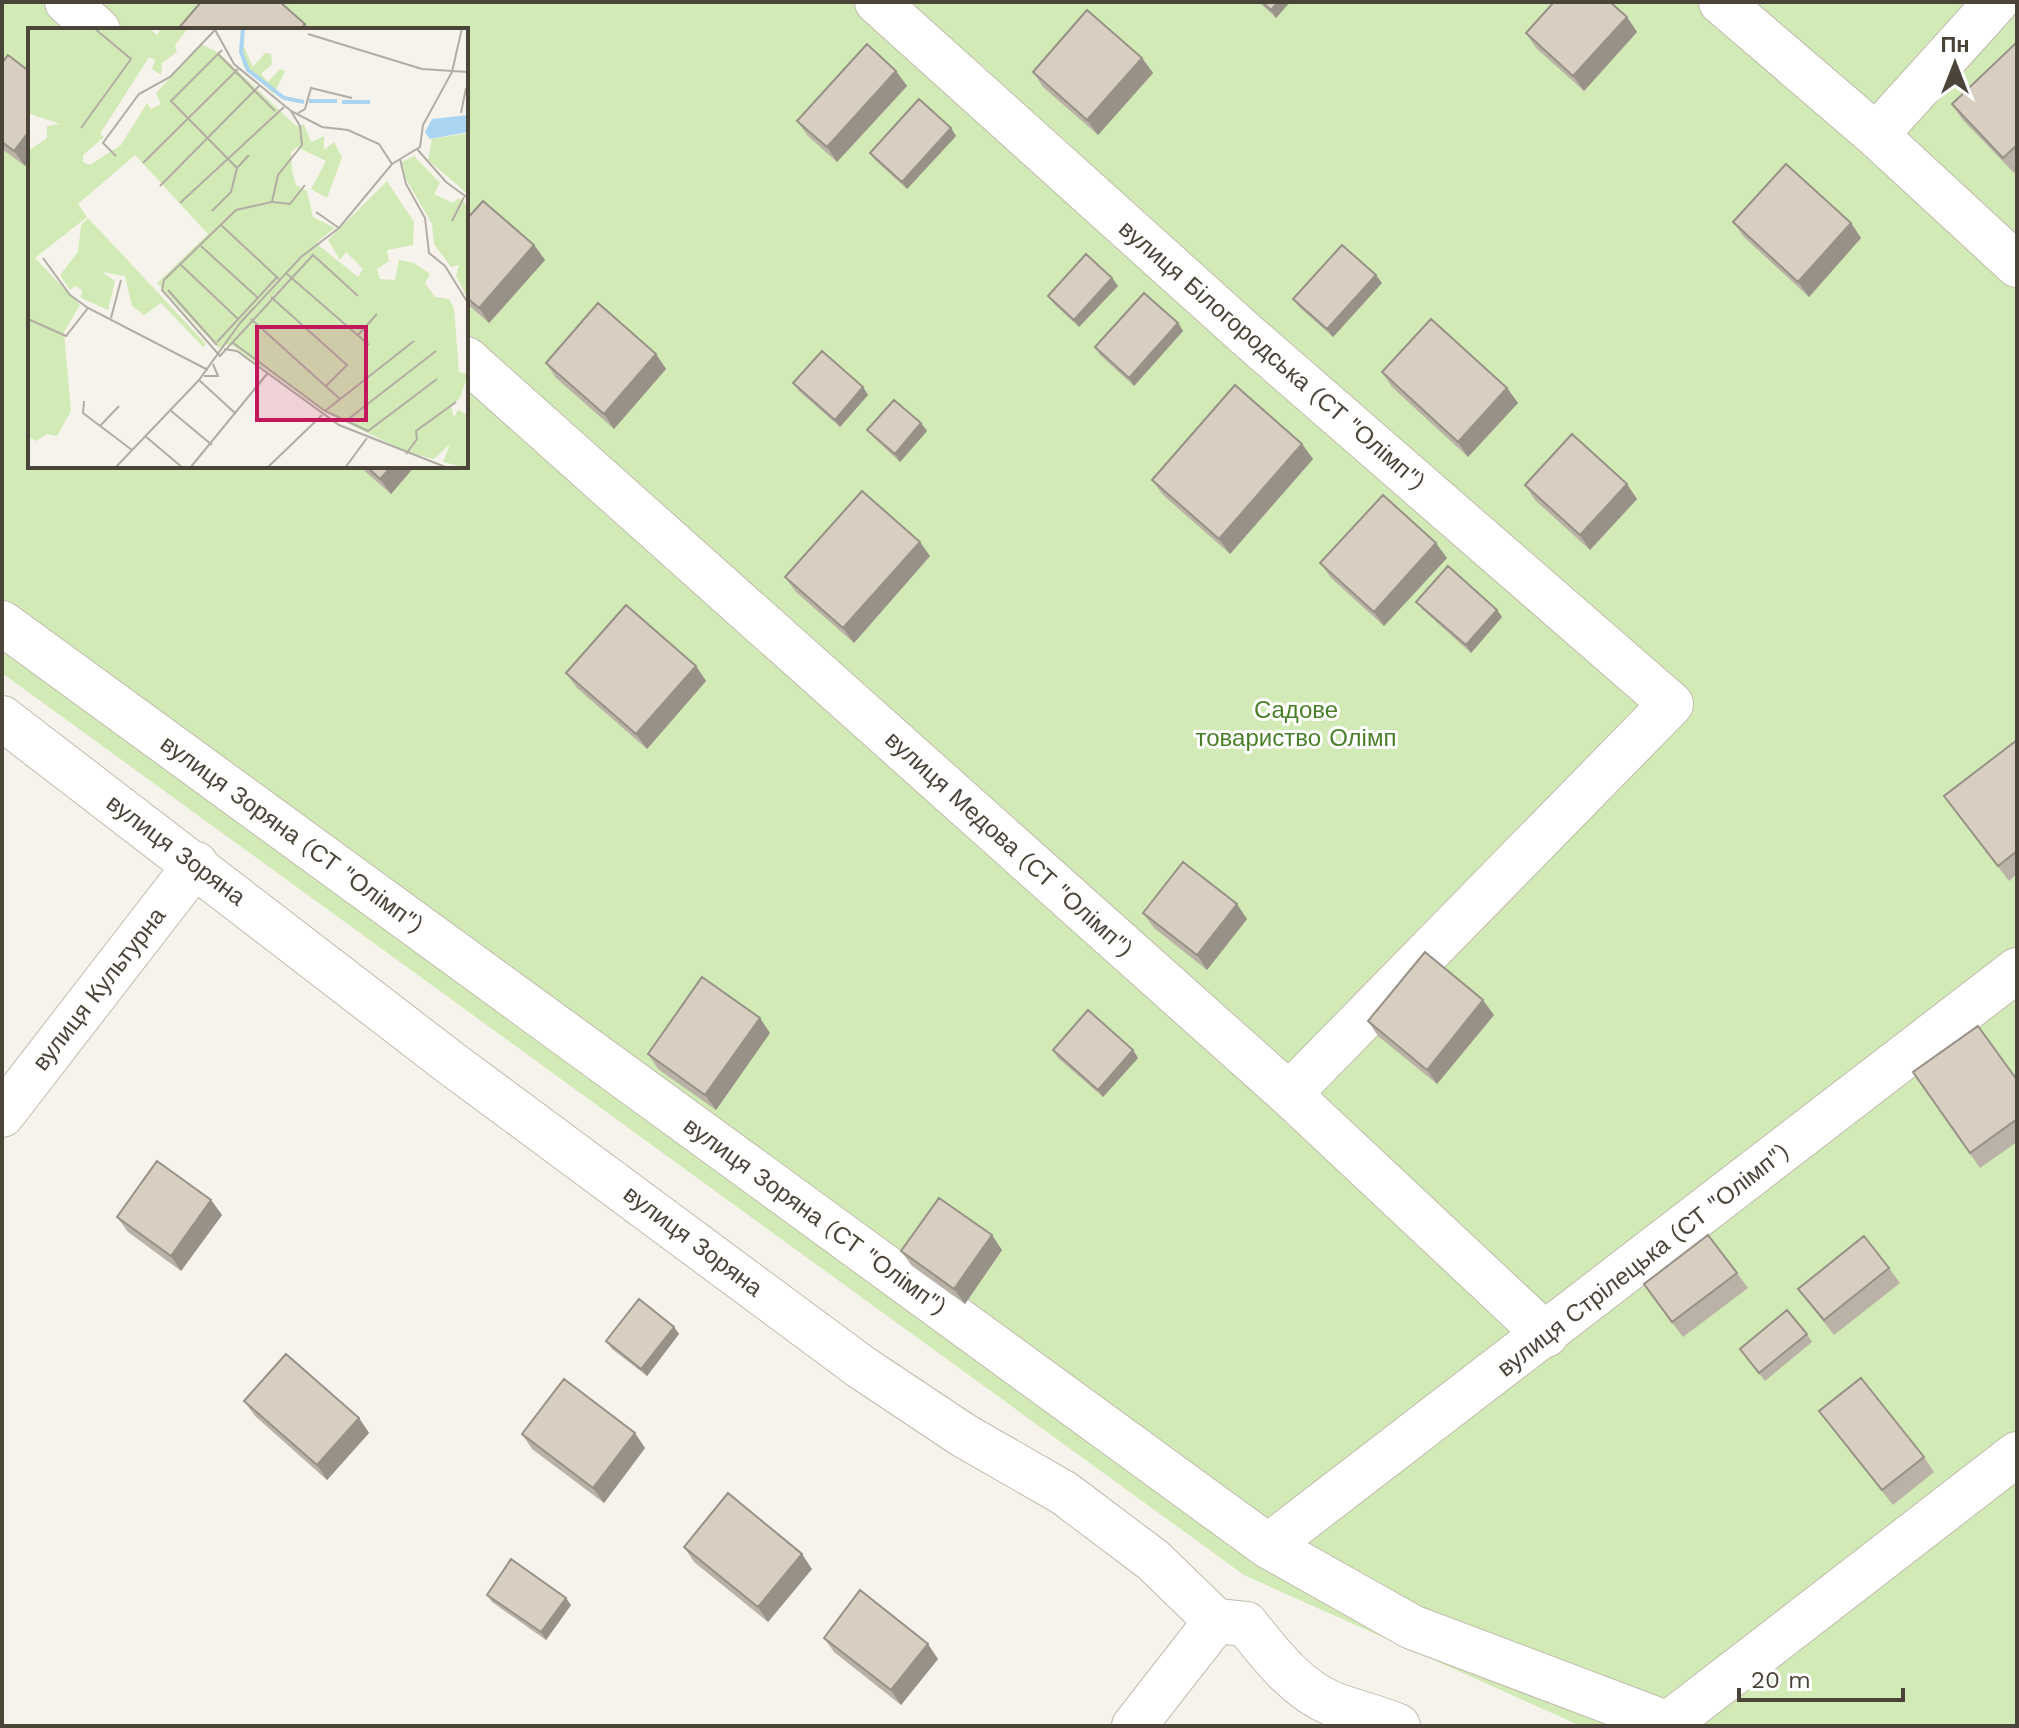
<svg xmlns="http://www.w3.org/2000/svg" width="2019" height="1728" font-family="'Work Sans',sans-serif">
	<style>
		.green { fill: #d2eab5; fill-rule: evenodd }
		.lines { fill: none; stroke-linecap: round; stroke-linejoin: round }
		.street-casing { stroke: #c2bbae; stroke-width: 46 }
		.street { stroke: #fff; stroke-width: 44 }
		.wall { fill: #bab2a6 }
		.shaded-wall { fill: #979187 }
		.building { fill: #d8cfc1; stroke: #979187; stroke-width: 2 }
		.labels { text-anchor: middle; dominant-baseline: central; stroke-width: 6; stroke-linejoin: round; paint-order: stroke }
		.street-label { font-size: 24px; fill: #4b4439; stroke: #fff }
		.park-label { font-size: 24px; fill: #4a7f2a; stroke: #fff }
		.inset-river { fill: none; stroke: #a9d4f2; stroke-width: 4 }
		.inset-road { fill: none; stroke: #b2ada4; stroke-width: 2 }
		.view { fill: #c2185b; fill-opacity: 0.15; stroke: #c2185b; stroke-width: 4 }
		.inset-edge { fill: none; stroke: #4b4439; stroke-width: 4 }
	</style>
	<rect width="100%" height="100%" fill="#f6f3ec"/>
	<path class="green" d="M 2,2 L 2017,2 L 2017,1726 L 1581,1726 L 1244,1575 L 2,673 ZM 30,30 L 466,30 L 466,466 L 30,466 Z"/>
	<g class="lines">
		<g class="street-casing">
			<path id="street" d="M 67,2 L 98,30
				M 877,2 L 1249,337 L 1671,704 L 1289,1094
				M 1721,2 L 1876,135 L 2017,265
				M 1876,135 L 1996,2
				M 466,359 L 1289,1094 L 1546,1335
				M 2,623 L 1268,1546 L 1412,1627 L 1674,1726
				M 2,718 L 452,1064 L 861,1367 L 963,1435 L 1064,1493 L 1153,1560 L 1216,1621 L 1246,1624 C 1270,1654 1296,1689 1333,1704 C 1354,1712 1377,1717 1398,1726
				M 2,1115 L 196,864
				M 1268,1546 L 2017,970
				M 1669,1723 L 2017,1454
				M 1134,1726 L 1216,1621"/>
		</g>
		<use href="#street" class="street"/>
	</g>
	<path class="wall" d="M 1259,2 L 1290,2 L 1276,18 Z
		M 1627,17 L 1637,32 L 1584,91 L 1536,48 L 1526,33 Z
		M 2017,42 L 2017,170 L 2014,173 L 1962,119 L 1952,104 Z
		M 1142,58 L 1153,73 L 1098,135 L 1043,87 L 1033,72 Z
		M 2,63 L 30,72 L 30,159 L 25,166 L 2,149 Z
		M 896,71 L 907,86 L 837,162 L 808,136 L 797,121 Z
		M 951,128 L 956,136 L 907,189 L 875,160 L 870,153 Z
		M 466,220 L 534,245 L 545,260 L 489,323 L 466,303 Z
		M 1733,222 L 1851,223 L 1861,238 L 1809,297 L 1744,237 Z
		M 1112,278 L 1118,286 L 1079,327 L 1054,304 L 1048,296 Z
		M 1382,283 L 1333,337 L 1299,307 L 1293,299 Z
		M 1178,323 L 1183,331 L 1134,386 L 1100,355 L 1095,347 Z
		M 656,354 L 666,369 L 614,429 L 556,378 L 546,363 Z
		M 1382,372 L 1507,388 L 1518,403 L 1468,457 L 1392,387 Z
		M 793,383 L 863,387 L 868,395 L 840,427 L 799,391 Z
		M 921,423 L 927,431 L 900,462 L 873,437 L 867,430 Z
		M 1302,444 L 1313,459 L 1230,554 L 1163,495 L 1152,480 Z
		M 359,466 L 415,466 L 391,494 Z
		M 1525,485 L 1637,499 L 1590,550 L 1535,500 Z
		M 930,556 L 854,643 L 796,592 L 785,577 Z
		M 1447,558 L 1384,626 L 1331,578 L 1320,563 Z
		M 1416,602 L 1497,610 L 1502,617 L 1471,653 L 1422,609 Z
		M 696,666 L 706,681 L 647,749 L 577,688 L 566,673 Z
		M 2017,740 L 2017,874 L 2009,881 L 1944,796 Z
		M 1143,913 L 1247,919 L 1207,970 L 1154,928 Z
		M 1494,1015 L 1437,1084 L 1378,1036 L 1368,1021 Z
		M 770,1033 L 716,1110 L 658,1069 L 648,1054 Z
		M 1053,1050 L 1133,1050 L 1138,1058 L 1103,1097 L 1058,1058 Z
		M 1913,1072 L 2017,1080 L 2017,1142 L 1980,1168 Z
		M 211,1200 L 222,1215 L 181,1271 L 128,1232 L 117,1217 Z
		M 1002,1250 L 965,1304 L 912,1266 L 901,1251 Z
		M 1889,1268 L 1900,1283 L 1834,1335 L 1798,1289 Z
		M 1737,1273 L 1748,1288 L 1683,1337 L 1654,1299 Z
		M 674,1327 L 679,1334 L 647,1376 L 612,1349 L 606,1341 Z
		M 1807,1334 L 1812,1342 L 1765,1381 L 1740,1349 Z
		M 244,1401 L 359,1418 L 369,1433 L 327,1480 L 255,1416 Z
		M 1819,1411 L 1924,1457 L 1934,1472 L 1893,1505 Z
		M 522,1434 L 645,1448 L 604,1503 L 532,1449 Z
		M 684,1547 L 812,1569 L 768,1622 L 694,1562 Z
		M 487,1595 L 571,1605 L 546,1640 L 492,1602 Z
		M 824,1638 L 938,1659 L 901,1705 L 834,1652 Z"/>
	<path class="shaded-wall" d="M 1278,2 L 1290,2 L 1276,18 L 1271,10 Z
		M 1627,17 L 1637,32 L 1584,91 L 1573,76 Z
		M 305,24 L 310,30 L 300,30 Z
		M 1142,58 L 1153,73 L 1098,135 L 1087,120 Z
		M 896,71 L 907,86 L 837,162 L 827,147 Z
		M 951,128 L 956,136 L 907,189 L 902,182 Z
		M 30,130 L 30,159 L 25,166 L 14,151 Z
		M 1851,223 L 1861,238 L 1809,297 L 1798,282 Z
		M 534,245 L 545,260 L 489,323 L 479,308 Z
		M 1376,275 L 1382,283 L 1333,337 L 1327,329 Z
		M 1112,278 L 1118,286 L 1079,327 L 1074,320 Z
		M 1178,323 L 1183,331 L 1134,386 L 1129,378 Z
		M 656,354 L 666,369 L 614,429 L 604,414 Z
		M 863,387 L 868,395 L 840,427 L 835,420 Z
		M 1507,388 L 1518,403 L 1468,457 L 1458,442 Z
		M 921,423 L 927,431 L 900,462 L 895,454 Z
		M 1302,444 L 1313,459 L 1230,554 L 1219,539 Z
		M 392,466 L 415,466 L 391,494 L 380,479 Z
		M 1627,484 L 1637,499 L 1590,550 L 1580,535 Z
		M 920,542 L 930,556 L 854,643 L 843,628 Z
		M 1436,543 L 1447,558 L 1384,626 L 1374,612 Z
		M 1497,610 L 1502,617 L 1471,653 L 1466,645 Z
		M 696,666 L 706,681 L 647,749 L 636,734 Z
		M 1237,904 L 1247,919 L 1207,970 L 1197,955 Z
		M 1483,1000 L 1494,1015 L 1437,1084 L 1427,1070 Z
		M 760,1018 L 770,1033 L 716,1110 L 705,1095 Z
		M 1133,1050 L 1138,1058 L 1103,1097 L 1098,1090 Z
		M 211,1200 L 222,1215 L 181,1271 L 171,1256 Z
		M 992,1235 L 1002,1250 L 965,1304 L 954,1289 Z
		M 674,1327 L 679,1334 L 647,1376 L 641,1369 Z
		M 359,1418 L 369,1433 L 327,1480 L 317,1465 Z
		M 635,1433 L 645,1448 L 604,1503 L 593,1488 Z
		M 802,1554 L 812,1569 L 768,1622 L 758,1607 Z
		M 566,1598 L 571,1605 L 546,1640 L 541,1632 Z
		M 928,1644 L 938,1659 L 901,1705 L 891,1690 Z"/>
	<path class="building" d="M 201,2 L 280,2 L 305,24 L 300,30 L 177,30 Z
		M 1262,2 L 1278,2 L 1271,10 Z
		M 1554,2 L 1610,2 L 1627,17 L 1573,76 L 1526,33 Z
		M 1087,10 L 1142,58 L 1087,120 L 1033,72 Z
		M 2017,42 L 2017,145 L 2003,158 L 1952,104 Z
		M 867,44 L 896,71 L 827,147 L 797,121 Z
		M 8,55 L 30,72 L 30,130 L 14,151 L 2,142 L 2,63 Z
		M 919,99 L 951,128 L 902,182 L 870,153 Z
		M 1786,164 L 1851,223 L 1798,282 L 1733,222 Z
		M 483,201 L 534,245 L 479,308 L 466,297 L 466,220 Z
		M 1342,245 L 1376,275 L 1327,329 L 1293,299 Z
		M 1086,254 L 1112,278 L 1074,320 L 1048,296 Z
		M 1144,293 L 1178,323 L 1129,378 L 1095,347 Z
		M 598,303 L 656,354 L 604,414 L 546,363 Z
		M 1431,319 L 1507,388 L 1458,442 L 1382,372 Z
		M 822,351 L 863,387 L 835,420 L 793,383 Z
		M 1235,385 L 1302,444 L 1219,539 L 1152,480 Z
		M 894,400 L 921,423 L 895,454 L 867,430 Z
		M 1572,434 L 1627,484 L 1580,535 L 1525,485 Z
		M 366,466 L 392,466 L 380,479 Z
		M 862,491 L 920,542 L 843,628 L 785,577 Z
		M 1383,495 L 1436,543 L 1374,612 L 1320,563 Z
		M 1448,566 L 1497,610 L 1466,645 L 1416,602 Z
		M 626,605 L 696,666 L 636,734 L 566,673 Z
		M 2017,740 L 2017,851 L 1998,866 L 1944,796 Z
		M 1183,862 L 1237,904 L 1197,955 L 1143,913 Z
		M 1425,952 L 1483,1000 L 1427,1070 L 1368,1021 Z
		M 702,977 L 760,1018 L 705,1095 L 648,1054 Z
		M 1088,1010 L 1133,1050 L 1098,1090 L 1053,1050 Z
		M 1978,1026 L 2017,1080 L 2017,1119 L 1970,1153 L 1913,1072 Z
		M 157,1161 L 211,1200 L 171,1256 L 117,1217 Z
		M 939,1198 L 992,1235 L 954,1289 L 901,1251 Z
		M 1708,1235 L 1737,1273 L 1672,1322 L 1644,1284 Z
		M 1864,1236 L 1889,1268 L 1824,1320 L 1798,1289 Z
		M 639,1299 L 674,1327 L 641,1369 L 606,1341 Z
		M 1787,1310 L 1807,1334 L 1759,1373 L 1740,1349 Z
		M 286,1354 L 359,1418 L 317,1465 L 244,1401 Z
		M 1861,1378 L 1924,1457 L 1882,1490 L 1819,1411 Z
		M 564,1379 L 635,1433 L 593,1488 L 522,1434 Z
		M 728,1493 L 802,1554 L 758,1607 L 684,1547 Z
		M 511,1559 L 566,1598 L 541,1632 L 487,1595 Z
		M 860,1590 L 928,1644 L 891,1690 L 824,1638 Z"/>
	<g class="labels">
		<g class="street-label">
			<text transform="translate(1272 355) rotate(41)">вулиця Білогородська (СТ "Олімп")</text>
			<text transform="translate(292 834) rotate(36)">вулиця Зоряна (СТ "Олімп")</text>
			<text transform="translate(1009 844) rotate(42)">вулиця Медова (СТ "Олімп")</text>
			<text transform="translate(176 850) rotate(37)">вулиця Зоряна</text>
			<text transform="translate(99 989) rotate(-52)">вулиця Культурна</text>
			<text transform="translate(815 1216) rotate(36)">вулиця Зоряна (СТ "Олімп")</text>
			<text transform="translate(693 1241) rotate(37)">вулиця Зоряна</text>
			<text transform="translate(1643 1260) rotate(-38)">вулиця Стрілецька (СТ "Олімп")</text>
		</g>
		<g class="park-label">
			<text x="1296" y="710">Садове<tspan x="1296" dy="28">товариство Олімп</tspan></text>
		</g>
	</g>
	<g transform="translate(28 28)">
		<rect width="440" height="440" fill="#f6f3ec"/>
		<path d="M 0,0 L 121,0 L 129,7 L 134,0 L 160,0 L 147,17 L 149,24 L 134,35 L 133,47 L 124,41 L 127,32 L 121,29 L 72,106 L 76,109 L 55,127 L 55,134 L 62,137 L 93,117 L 119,75 L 123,81 L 133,76 L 128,65 L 173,16 L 191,25 L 268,98 L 276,96 L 283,114 L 296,108 L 296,122 L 306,114 L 314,129 L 299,170 L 283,161 L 298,133 L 269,119 L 263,125 L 264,143 L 268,157 L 279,163 L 285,189 L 307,200 L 288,215 L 330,249 L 335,241 L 318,224 L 312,232 L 300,212 L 359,153 L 386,194 L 385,217 L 359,222 L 361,233 L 349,241 L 352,251 L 367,252 L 371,232 L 386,235 L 402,246 L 397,255 L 407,269 L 421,271 L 426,280 L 431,344 L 440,346 L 432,370 L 423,378 L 426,390 L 430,382 L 440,387 L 440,440 L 415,434 L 422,416 L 406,431 L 379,424 L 296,384 L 202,316 L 190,320 L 129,255 L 180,206 L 107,127 L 50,176 L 59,189 L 7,230 L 52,277 L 36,304 L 43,383 L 29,408 L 19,406 L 8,413 L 0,409 L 0,123 L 19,110 L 19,98 L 32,96 L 0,85 ZM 216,19 L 225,39 L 237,25 L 243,26 L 244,36 L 233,46 L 240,54 L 252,41 L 257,43 L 246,66 L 216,39 L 211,23 ZM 440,105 L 440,166 L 400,132 L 404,111 ZM 386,128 L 412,155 L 406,166 L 425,175 L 431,170 L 440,178 L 440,271 L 428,248 L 431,237 L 423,239 L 406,216 L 404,196 L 378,151 L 374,134 ZM 60,190 L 178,316 L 175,319 L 133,275 L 116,287 L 104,278 L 97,248 L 74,244 L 87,253 L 80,282 L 53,270 L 54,262 L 47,258 L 42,262 L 32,247 L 50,224 L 53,197 Z" fill="#d2eab5"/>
		<path d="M 440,87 L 440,104 L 402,111 L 397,104 L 404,91 Z" fill="#a9d4f2"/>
		<path class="inset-river" d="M 215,0 L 213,24 L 220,42 L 256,70 L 276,74M 281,73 L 309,73M 314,74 L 342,74"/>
		<path class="inset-road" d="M 186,0 L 206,36 L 263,83 L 294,99 L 320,102 L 351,116 L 364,136M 280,6 L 394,41 L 440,44M 194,22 L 143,73 L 209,140M 190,26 L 247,83M 263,83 L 272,98 L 274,117 L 250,147 L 244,174 L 208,182 L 136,252 L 134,262 L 192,328 L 285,227M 270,85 L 277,81 L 283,60 L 324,70M 433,85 L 438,60M 53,100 L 103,31 L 66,0M 389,121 L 418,154 L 440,170M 88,128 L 75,115 L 111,66 L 142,49 L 187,2M 372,131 L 378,156 L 397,190 L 401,225 L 417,238 L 440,275M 115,135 L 210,41M 132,158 L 231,58M 245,174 L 262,176 L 277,157M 152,175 L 256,79M 184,183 L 203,164 L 209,140 L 221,127M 288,184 L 311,200M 424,193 L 436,169M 193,197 L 251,251M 173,218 L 230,270M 284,226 L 330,268M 15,230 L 42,267 L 60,280 L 180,342M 153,237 L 210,291M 259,246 L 341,317M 140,262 L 189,317M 243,269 L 319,337 L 298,358M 83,290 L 93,252M 0,291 L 38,308 L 60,280M 223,291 L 312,371M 330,307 L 349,286M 189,314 L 249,249M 204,314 L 297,383 L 340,403 L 409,351M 196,321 L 209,323 L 311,397 L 420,440M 176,348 L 190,348 L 185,336M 171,352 L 208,386M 56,373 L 55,385 L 104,422M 142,382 L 184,417M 297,383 L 386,313M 319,392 L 408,323M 72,398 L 91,378M 117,408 L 155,440M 378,426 L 389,411 L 388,403 L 428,374M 87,440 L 171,352 L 212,295 L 273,229 L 311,200 L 364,136 L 392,119 L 395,97 L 424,44 L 434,0M 162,440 L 239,346M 239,440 L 294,387M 317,440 L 339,410"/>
		<path class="view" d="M 229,299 L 338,299 L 338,392 L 229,392 Z"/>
		<rect width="440" height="440" class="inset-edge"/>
	</g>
	<rect width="2019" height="1728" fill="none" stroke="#4b4439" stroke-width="8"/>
	<g transform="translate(1955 64)" stroke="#ffffff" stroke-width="6" paint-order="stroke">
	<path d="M0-6L14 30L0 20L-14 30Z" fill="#4b4439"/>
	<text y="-12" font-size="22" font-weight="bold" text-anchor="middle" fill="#4b4439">Пн</text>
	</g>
	<path d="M1739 1688v12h164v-12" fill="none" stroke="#4b4439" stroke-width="4"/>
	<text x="1751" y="1688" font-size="24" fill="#4b4439" stroke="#ffffff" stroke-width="6" paint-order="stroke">20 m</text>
</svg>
